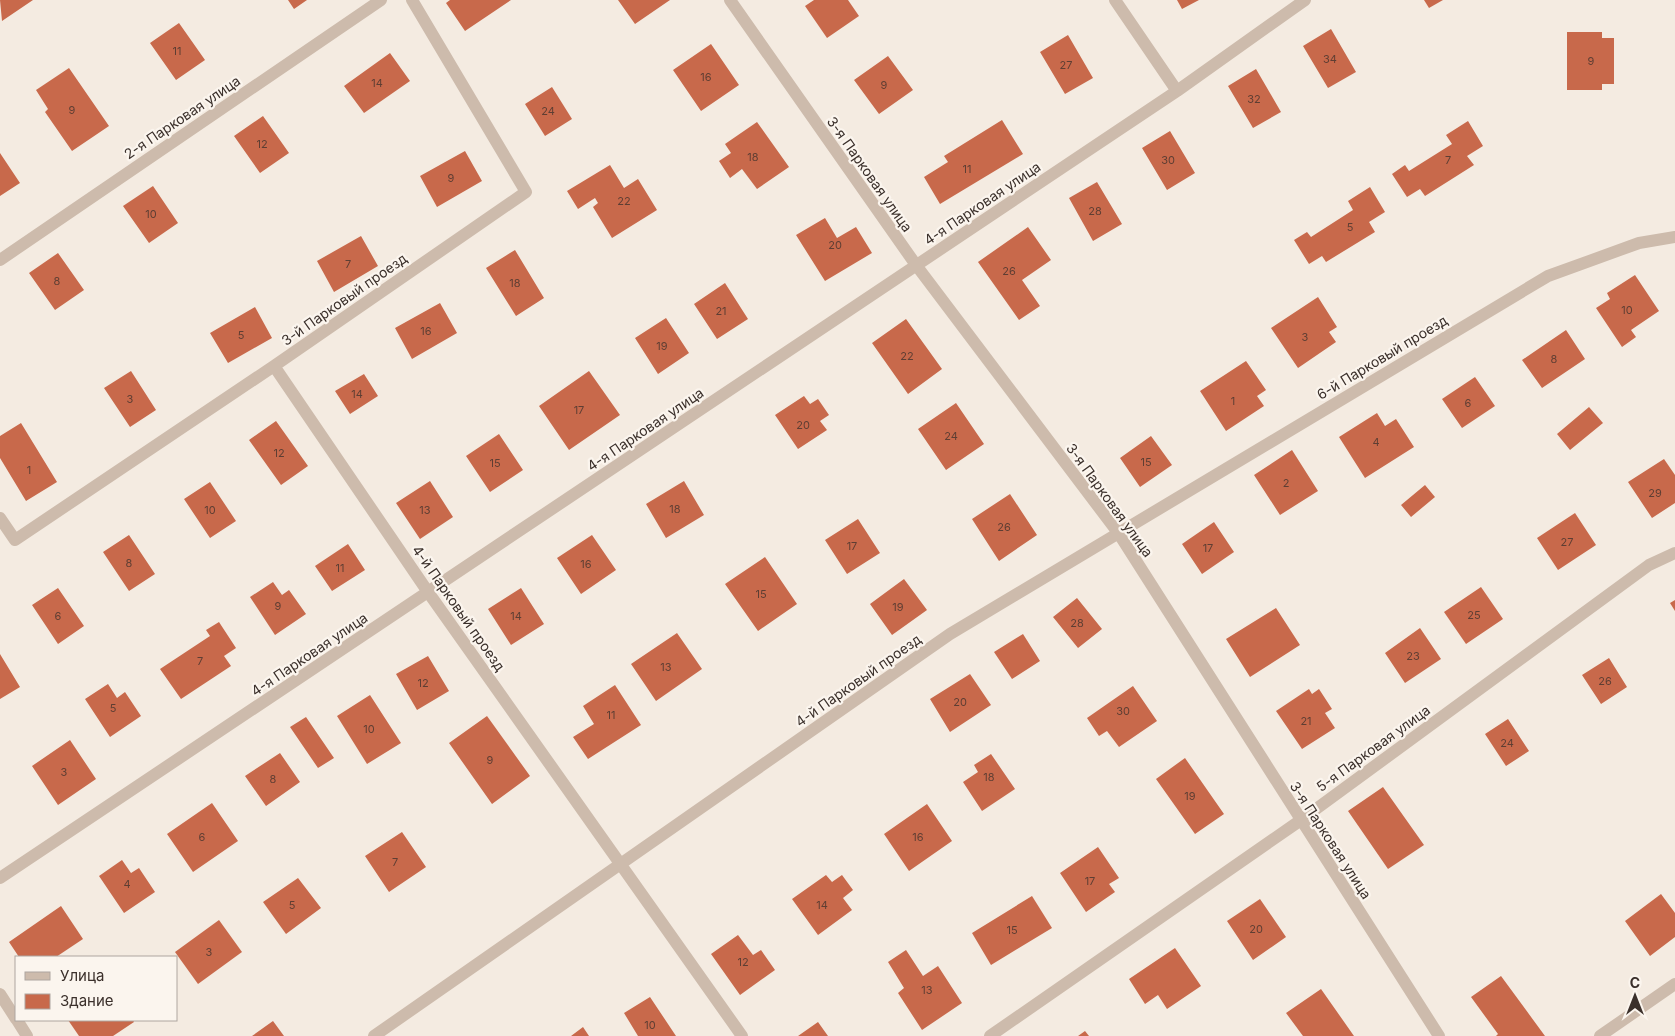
<svg xmlns="http://www.w3.org/2000/svg" width="1675" height="1036" font-family="Inter,sans-serif">
	<style>
		.building { fill: #c8694b }
		.lines { fill: none; stroke-linecap: round; stroke-linejoin: round }
		.minor { stroke: #cdbbac; stroke-width: 12 }
		.labels { text-anchor: middle; dominant-baseline: central; stroke-width: 4.5; stroke-linejoin: round; paint-order: stroke }
		.number-label { font-size: 11px; fill: #5e3e33 }
		.street-label { font-size: 14px; fill: #3b302b; stroke: #fbf5ee }
	</style>
	<rect width="100%" height="100%" fill="#f4ebe1"/>
	<path class="building" d="M 0,0 L 33,0 L 2,21 Z
		M 288,0 L 307,0 L 294,9 Z
		M 450,0 L 511,0 L 465,31 L 446,3 Z
		M 618,0 L 670,0 L 635,24 Z
		M 814,0 L 848,0 L 859,16 L 827,38 L 805,6 Z
		M 1177,0 L 1199,0 L 1182,9 Z
		M 1424,0 L 1443,0 L 1429,8 Z
		M 179,23 L 205,60 L 176,80 L 150,43 Z
		M 1331,29 L 1356,72 L 1328,88 L 1303,46 Z
		M 1567,32 L 1602,32 L 1602,38 L 1614,38 L 1614,84 L 1602,84 L 1602,90 L 1567,90 Z
		M 1068,35 L 1093,78 L 1065,94 L 1040,52 Z
		M 711,44 L 739,85 L 701,111 L 673,70 Z
		M 390,53 L 410,81 L 364,113 L 344,86 Z
		M 888,56 L 913,90 L 879,114 L 854,80 Z
		M 69,68 L 109,126 L 72,151 L 45,112 L 48,109 L 36,90 Z
		M 1256,69 L 1281,112 L 1253,128 L 1228,86 Z
		M 552,87 L 572,119 L 545,136 L 525,104 Z
		M 263,116 L 289,153 L 260,173 L 234,136 Z
		M 1002,120 L 1023,154 L 940,204 L 924,177 L 948,162 L 944,156 Z
		M 1468,121 L 1483,146 L 1467,156 L 1474,165 L 1425,196 L 1420,189 L 1407,197 L 1392,174 L 1405,165 L 1409,171 L 1452,144 L 1446,135 Z
		M 757,122 L 789,167 L 757,189 L 742,169 L 730,178 L 719,161 L 731,153 L 725,144 Z
		M 1170,131 L 1195,173 L 1167,190 L 1142,148 Z
		M 465,151 L 482,181 L 437,207 L 420,176 Z
		M 0,153 L 20,183 L 0,196 Z
		M 610,165 L 624,188 L 638,179 L 657,210 L 612,238 L 593,207 L 598,203 L 595,198 L 578,209 L 567,191 Z
		M 1097,182 L 1122,224 L 1093,241 L 1069,198 Z
		M 153,186 L 178,223 L 149,243 L 123,206 Z
		M 1370,187 L 1385,212 L 1369,222 L 1375,232 L 1326,262 L 1322,256 L 1309,264 L 1294,240 L 1307,232 L 1311,237 L 1353,210 L 1348,201 Z
		M 825,218 L 837,238 L 856,227 L 872,253 L 825,281 L 796,235 Z
		M 1028,227 L 1051,260 L 1022,280 L 1040,306 L 1019,320 L 978,262 Z
		M 361,236 L 378,266 L 334,292 L 317,261 Z
		M 515,250 L 544,298 L 516,316 L 486,268 Z
		M 58,253 L 84,290 L 55,310 L 29,273 Z
		M 1635,275 L 1659,311 L 1631,330 L 1636,337 L 1622,347 L 1596,308 L 1610,299 L 1607,293 Z
		M 725,283 L 748,319 L 717,339 L 694,304 Z
		M 1318,297 L 1337,327 L 1329,332 L 1336,342 L 1298,368 L 1271,328 Z
		M 440,303 L 457,333 L 412,359 L 395,328 Z
		M 255,307 L 272,338 L 228,363 L 210,333 Z
		M 666,318 L 689,353 L 658,374 L 635,338 Z
		M 906,319 L 942,369 L 908,394 L 872,343 Z
		M 1566,330 L 1585,359 L 1542,388 L 1522,360 Z
		M 1246,361 L 1266,390 L 1257,396 L 1264,406 L 1226,431 L 1200,391 Z
		M 131,371 L 156,410 L 130,427 L 104,388 Z
		M 589,371 L 620,415 L 569,450 L 539,406 Z
		M 364,374 L 378,396 L 350,414 L 335,391 Z
		M 1475,377 L 1495,406 L 1462,428 L 1442,399 Z
		M 804,396 L 810,404 L 818,399 L 829,415 L 820,421 L 827,430 L 798,449 L 775,415 Z
		M 956,403 L 984,444 L 946,470 L 918,429 Z
		M 1589,407 L 1603,423 L 1570,450 L 1557,434 Z
		M 1377,413 L 1385,426 L 1396,419 L 1414,447 L 1365,478 L 1339,437 Z
		M 276,421 L 308,466 L 281,485 L 249,440 Z
		M 21,423 L 57,482 L 26,501 L 0,458 L 0,436 Z
		M 499,434 L 523,470 L 490,492 L 466,456 Z
		M 1151,436 L 1172,465 L 1140,487 L 1120,458 Z
		M 1292,450 L 1318,491 L 1280,515 L 1254,475 Z
		M 1664,459 L 1675,475 L 1675,503 L 1652,518 L 1628,482 Z
		M 430,481 L 453,517 L 420,539 L 396,503 Z
		M 684,481 L 704,515 L 666,538 L 646,504 Z
		M 210,482 L 236,521 L 210,538 L 184,499 Z
		M 1425,485 L 1435,497 L 1411,517 L 1401,505 Z
		M 1010,494 L 1037,535 L 999,561 L 972,519 Z
		M 1575,513 L 1596,545 L 1558,570 L 1537,538 Z
		M 858,519 L 880,553 L 847,574 L 825,540 Z
		M 1214,522 L 1234,552 L 1202,574 L 1182,544 Z
		M 129,535 L 155,574 L 129,591 L 103,552 Z
		M 592,535 L 616,570 L 581,594 L 557,558 Z
		M 348,544 L 365,570 L 332,591 L 315,566 Z
		M 765,557 L 797,604 L 758,631 L 725,584 Z
		M 904,579 L 927,610 L 892,635 L 870,604 Z
		M 273,582 L 282,595 L 289,590 L 306,614 L 275,635 L 250,597 Z
		M 1481,587 L 1503,619 L 1466,644 L 1444,612 Z
		M 58,588 L 84,626 L 58,644 L 32,605 Z
		M 521,588 L 544,624 L 511,645 L 488,609 Z
		M 1077,598 L 1102,629 L 1078,648 L 1053,617 Z
		M 1675,600 L 1675,611 L 1670,603 Z
		M 1276,608 L 1300,645 L 1250,677 L 1226,639 Z
		M 219,622 L 236,648 L 224,656 L 231,666 L 181,699 L 160,669 L 210,636 L 206,630 Z
		M 1420,628 L 1441,659 L 1405,683 L 1385,653 Z
		M 677,633 L 702,669 L 656,701 L 631,664 Z
		M 1023,634 L 1040,661 L 1012,679 L 994,652 Z
		M 0,654 L 20,687 L 0,699 Z
		M 428,656 L 449,691 L 417,710 L 396,674 Z
		M 1609,658 L 1627,687 L 1601,704 L 1582,675 Z
		M 970,674 L 991,705 L 950,732 L 930,699 Z
		M 108,684 L 117,698 L 125,692 L 141,716 L 110,737 L 85,699 Z
		M 615,685 L 641,725 L 588,759 L 573,737 L 594,724 L 583,706 Z
		M 1133,686 L 1157,721 L 1119,747 L 1107,731 L 1099,736 L 1087,718 Z
		M 1309,689 L 1312,694 L 1319,689 L 1332,709 L 1325,713 L 1335,728 L 1302,749 L 1276,711 Z
		M 370,695 L 401,743 L 367,764 L 337,716 Z
		M 487,716 L 530,776 L 492,804 L 449,743 Z
		M 306,717 L 334,758 L 318,768 L 290,727 Z
		M 1508,719 L 1529,751 L 1506,766 L 1485,734 Z
		M 70,740 L 96,779 L 58,805 L 32,766 Z
		M 280,753 L 300,782 L 266,806 L 245,776 Z
		M 991,754 L 1015,789 L 982,811 L 963,782 L 978,772 L 974,765 Z
		M 1185,758 L 1224,814 L 1195,834 L 1156,779 Z
		M 1383,787 L 1424,845 L 1388,869 L 1348,811 Z
		M 212,803 L 238,841 L 193,872 L 167,834 Z
		M 927,804 L 952,841 L 909,871 L 884,834 Z
		M 402,832 L 426,867 L 389,892 L 365,856 Z
		M 1098,847 L 1119,878 L 1109,884 L 1115,892 L 1086,912 L 1060,873 Z
		M 122,860 L 131,873 L 139,868 L 155,892 L 124,913 L 99,876 Z
		M 826,875 L 832,882 L 842,875 L 853,890 L 843,898 L 852,910 L 818,935 L 792,899 Z
		M 298,878 L 321,908 L 286,934 L 263,902 Z
		M 1661,894 L 1675,913 L 1675,937 L 1650,956 L 1625,921 Z
		M 1032,896 L 1052,928 L 991,965 L 972,933 Z
		M 1260,899 L 1286,937 L 1253,960 L 1227,921 Z
		M 61,906 L 83,939 L 56,957 L 19,957 L 9,942 Z
		M 219,920 L 242,952 L 198,984 L 175,952 Z
		M 738,935 L 753,955 L 761,950 L 775,970 L 740,995 L 711,954 Z
		M 1175,948 L 1201,986 L 1167,1009 L 1158,995 L 1145,1004 L 1129,979 Z
		M 906,950 L 923,976 L 938,966 L 962,1003 L 922,1030 L 898,993 L 904,988 L 888,962 Z
		M 1501,976 L 1545,1036 L 1496,1036 L 1498,1034 L 1471,997 Z
		M 1321,989 L 1354,1036 L 1303,1036 L 1286,1013 Z
		M 650,997 L 676,1036 L 638,1036 L 624,1013 Z
		M 68,1020 L 133,1020 L 134,1022 L 113,1036 L 79,1036 Z
		M 273,1021 L 284,1036 L 252,1036 Z
		M 818,1022 L 828,1036 L 798,1036 Z
		M 583,1027 L 589,1036 L 571,1036 Z
		M 1085,1031 L 1089,1036 L 1078,1036 Z"/>
	<g class="lines">
		<path class="minor" d="M 730,0 L 916,265 L 1119,534 L 1439,1036
			M 1115,0 L 1177,91
			M 0,260 L 381,0
			M 274,366 L 428,592 L 742,1036
			M 0,518 L 15,540 L 274,366 L 526,192 L 412,0
			M 0,878 L 1177,91 L 1305,0
			M 0,994 L 16,1019
			M 17,1020 L 27,1036
			M 374,1036 L 950,634 L 1548,276 L 1639,243 L 1675,237
			M 990,1036 L 1301,820 L 1649,565 L 1675,553
			M 1600,1036 L 1675,984"/>
	</g>
	<g class="labels">
		<g class="number-label">
			<text x="177" y="51">11</text>
			<text x="1330" y="59">34</text>
			<text x="1591" y="61">9</text>
			<text x="1066" y="65">27</text>
			<text x="706" y="77">16</text>
			<text x="377" y="83">14</text>
			<text x="884" y="85">9</text>
			<text x="1254" y="99">32</text>
			<text x="72" y="110">9</text>
			<text x="548" y="111">24</text>
			<text x="262" y="144">12</text>
			<text x="753" y="157">18</text>
			<text x="1168" y="160">30</text>
			<text x="1448" y="160">7</text>
			<text x="967" y="169">11</text>
			<text x="451" y="178">9</text>
			<text x="624" y="201">22</text>
			<text x="1095" y="211">28</text>
			<text x="151" y="214">10</text>
			<text x="1350" y="227">5</text>
			<text x="835" y="245">20</text>
			<text x="348" y="264">7</text>
			<text x="1009" y="271">26</text>
			<text x="57" y="281">8</text>
			<text x="515" y="283">18</text>
			<text x="1627" y="310">10</text>
			<text x="721" y="311">21</text>
			<text x="426" y="331">16</text>
			<text x="241" y="335">5</text>
			<text x="1305" y="337">3</text>
			<text x="662" y="346">19</text>
			<text x="907" y="356">22</text>
			<text x="1554" y="359">8</text>
			<text x="357" y="394">14</text>
			<text x="130" y="399">3</text>
			<text x="1233" y="401">1</text>
			<text x="1468" y="403">6</text>
			<text x="579" y="410">17</text>
			<text x="803" y="425">20</text>
			<text x="951" y="436">24</text>
			<text x="1376" y="442">4</text>
			<text x="279" y="453">12</text>
			<text x="1146" y="462">15</text>
			<text x="495" y="463">15</text>
			<text x="29" y="470">1</text>
			<text x="1286" y="483">2</text>
			<text x="1655" y="493">29</text>
			<text x="675" y="509">18</text>
			<text x="210" y="510">10</text>
			<text x="425" y="510">13</text>
			<text x="1004" y="527">26</text>
			<text x="1567" y="542">27</text>
			<text x="852" y="546">17</text>
			<text x="1208" y="548">17</text>
			<text x="129" y="563">8</text>
			<text x="586" y="564">16</text>
			<text x="340" y="568">11</text>
			<text x="761" y="594">15</text>
			<text x="278" y="606">9</text>
			<text x="898" y="607">19</text>
			<text x="1474" y="615">25</text>
			<text x="58" y="616">6</text>
			<text x="516" y="616">14</text>
			<text x="1077" y="623">28</text>
			<text x="1413" y="656">23</text>
			<text x="200" y="661">7</text>
			<text x="666" y="667">13</text>
			<text x="1605" y="681">26</text>
			<text x="423" y="683">12</text>
			<text x="960" y="702">20</text>
			<text x="113" y="708">5</text>
			<text x="1123" y="711">30</text>
			<text x="611" y="715">11</text>
			<text x="1306" y="721">21</text>
			<text x="369" y="729">10</text>
			<text x="1507" y="743">24</text>
			<text x="490" y="760">9</text>
			<text x="64" y="772">3</text>
			<text x="989" y="777">18</text>
			<text x="273" y="779">8</text>
			<text x="1190" y="796">19</text>
			<text x="202" y="837">6</text>
			<text x="918" y="837">16</text>
			<text x="395" y="862">7</text>
			<text x="1090" y="881">17</text>
			<text x="127" y="884">4</text>
			<text x="292" y="905">5</text>
			<text x="822" y="905">14</text>
			<text x="1256" y="929">20</text>
			<text x="1012" y="930">15</text>
			<text x="209" y="952">3</text>
			<text x="743" y="962">12</text>
			<text x="927" y="990">13</text>
			<text x="650" y="1025">10</text>
		</g>
		<g class="street-label">
			<text transform="translate(182 117) rotate(-34)">2-я Парковая улица</text>
			<text transform="translate(870 174) rotate(55)">3-я Парковая улица</text>
			<text transform="translate(982 203) rotate(-34)">4-я Парковая улица</text>
			<text transform="translate(344 299) rotate(-35)">3-й Парковый проезд</text>
			<text transform="translate(1382 357) rotate(-31)">6-й Парковый проезд</text>
			<text transform="translate(645 429) rotate(-34)">4-я Парковая улица</text>
			<text transform="translate(1110 500) rotate(54)">3-я Парковая улица</text>
			<text transform="translate(459 608) rotate(55)">4-й Парковый проезд</text>
			<text transform="translate(309 654) rotate(-34)">4-я Парковая улица</text>
			<text transform="translate(858 680) rotate(-35)">4-й Парковый проезд</text>
			<text transform="translate(1373 748) rotate(-36)">5-я Парковая улица</text>
			<text transform="translate(1331 840) rotate(57)">3-я Парковая улица</text>
		</g>
	</g>
	<rect x="15" y="956" width="162" height="65" fill="#fbf5ee" stroke="#aea6a0"/>
	<rect x="25" y="972" width="25" height="8" fill="#cdbbac" stroke="#aea6a0"/>
	<text x="60" y="981" font-size="15" fill="#3b302b">Улица</text>
	<rect x="25" y="994" width="25" height="15" fill="#c8694b" stroke="#aea6a0"/>
	<text x="60" y="1006" font-size="15" fill="#3b302b">Здание</text>
	<g transform="translate(1635 996)" stroke="#fbf5ee" stroke-width="4" paint-order="stroke">
	<path d="M0-4L9 19L0 12L-9 19Z" fill="#3b302b"/>
	<text y="-8" font-size="14" font-weight="bold" text-anchor="middle" fill="#3b302b">С</text>
	</g>
</svg>
